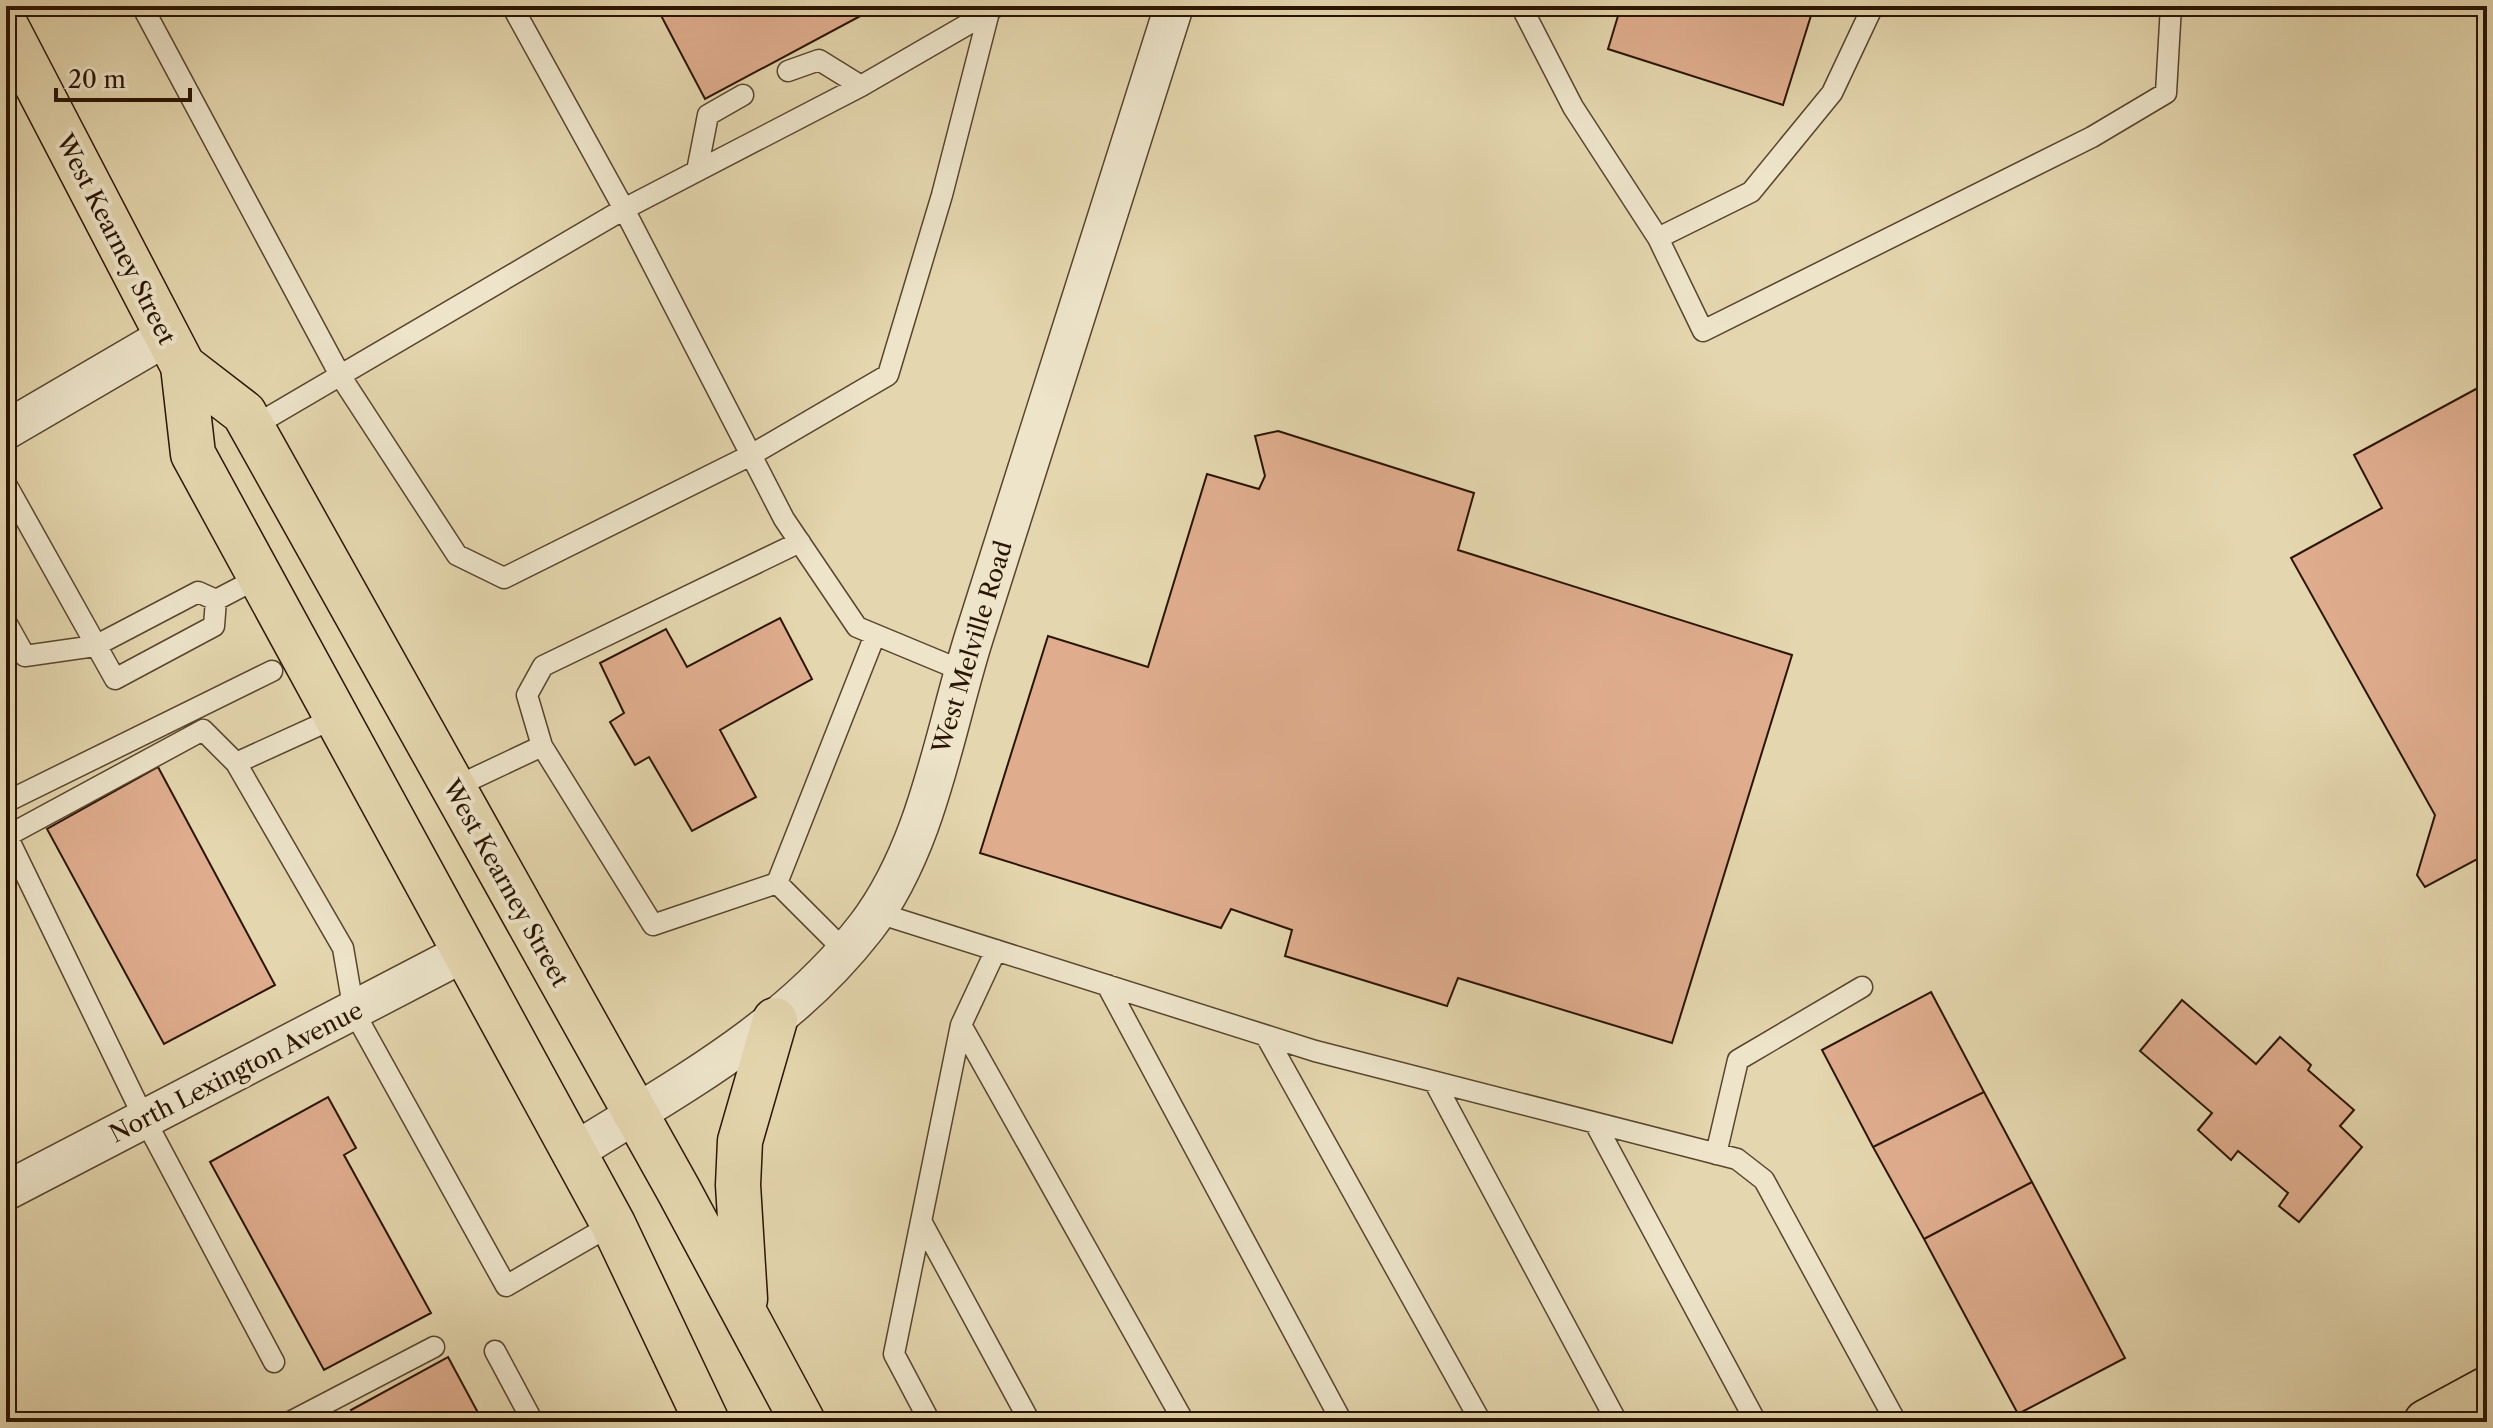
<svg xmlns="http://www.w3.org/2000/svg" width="2493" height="1428" font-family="'Libre Caslon Text',serif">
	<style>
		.building { fill: #dfad8e; stroke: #2a1500; stroke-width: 2 }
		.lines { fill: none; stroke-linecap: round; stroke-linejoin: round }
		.lane-casing { stroke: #58452c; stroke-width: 23 }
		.street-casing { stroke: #58452c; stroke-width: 41 }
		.primary-casing { stroke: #2a1500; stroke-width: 47 }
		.lane { stroke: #ede4ca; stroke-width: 20 }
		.street { stroke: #ede4ca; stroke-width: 38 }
		.primary { stroke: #e4d6ae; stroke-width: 44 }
		.labels { text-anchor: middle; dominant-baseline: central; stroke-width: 8; stroke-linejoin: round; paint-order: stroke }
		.street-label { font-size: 24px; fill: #2a1500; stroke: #ede4ca }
	</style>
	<rect width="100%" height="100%" fill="#e4d6ae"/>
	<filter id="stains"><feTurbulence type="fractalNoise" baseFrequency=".0025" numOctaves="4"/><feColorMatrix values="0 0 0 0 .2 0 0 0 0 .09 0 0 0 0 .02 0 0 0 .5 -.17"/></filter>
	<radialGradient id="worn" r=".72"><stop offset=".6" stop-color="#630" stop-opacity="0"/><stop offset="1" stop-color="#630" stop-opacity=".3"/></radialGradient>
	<path class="building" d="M 656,6 L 879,6 L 705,99 Z
		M 1621,6 L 1814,6 L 1783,105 L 1608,49 Z
		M 2487,383 L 2487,854 L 2425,887 L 2417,875 L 2435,815 L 2291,558 L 2382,508 L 2354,455 Z
		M 1278,431 L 1474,493 L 1458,550 L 1792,655 L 1672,1043 L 1458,978 L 1447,1006 L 1285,956 L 1292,930 L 1231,909 L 1221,928 L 980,853 L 1048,636 L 1148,667 L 1207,474 L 1259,489 L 1265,476 L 1255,436 Z
		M 780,618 L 812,679 L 720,730 L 756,797 L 692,831 L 649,757 L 635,765 L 610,722 L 624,713 L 600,663 L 666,629 L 687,667 Z
		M 158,767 L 275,985 L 164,1044 L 47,829 Z
		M 1931,992 L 1984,1092 L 1873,1147 L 1822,1050 Z
		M 2182,1000 L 2256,1064 L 2280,1037 L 2311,1065 L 2308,1070 L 2354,1110 L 2340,1126 L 2362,1147 L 2299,1222 L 2279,1206 L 2288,1193 L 2238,1151 L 2231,1160 L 2198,1130 L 2212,1113 L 2140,1051 Z
		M 1984,1092 L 2032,1182 L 1924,1239 L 1873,1147 Z
		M 328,1097 L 356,1148 L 344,1155 L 431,1313 L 324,1370 L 210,1162 Z
		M 2032,1182 L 2125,1358 L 2018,1414 L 1924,1239 Z
		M 448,1357 L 483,1422 L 357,1422 L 351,1410 Z"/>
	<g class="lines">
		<g class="lane-casing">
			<path id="lane" d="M 142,6 L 341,377 L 457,555 L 504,578 L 751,455 L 888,375 L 942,195 L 989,12 L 996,6
				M 512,6 L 624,209 L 784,519 L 857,627 L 963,671
				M 1521,6 L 1573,107 L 1658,238 L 1703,331 L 2092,137 L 2166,93 L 2171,6
				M 788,71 L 819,60 L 861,86
				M 697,171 L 708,115 L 743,95
				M 1658,238 L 1751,192 L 1832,93 L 1873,6
				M 252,427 L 624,209 L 861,86 L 989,12
				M 6,484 L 115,679 L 214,626 L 216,600
				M 6,622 L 25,656 L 95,646 L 198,592 L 216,600 L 260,577
				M 337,717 L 236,763 L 343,948 L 354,1012 L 506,1286 L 613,1224
				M 542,746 L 527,695 L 543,666 L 800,542
				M 236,763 L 203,730 L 7,836 L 144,1118 L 274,1362
				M 453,788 L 542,746 L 653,925 L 777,883 L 845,951
				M 6,802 L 272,671
				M 777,883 L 875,635
				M 875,912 L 1315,1051 L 1737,1159 L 1764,1180 L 1896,1422
				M 996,950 L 961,1025 L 1184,1422
				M 1107,985 L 1342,1422
				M 1266,1036 L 1481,1422
				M 1435,1083 L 1617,1422
				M 1595,1123 L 1756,1422
				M 1716,1154 L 1738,1060 L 1862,987
				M 921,1221 L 1030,1422
				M 495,1351 L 533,1422
				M 290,1422 L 434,1347
				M 930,1422 L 894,1354 L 961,1025"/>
		</g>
		<g class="street-casing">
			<path id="street" d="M 6,430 L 167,336
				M 574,1152 C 681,1085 787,1029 866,927 C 928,846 944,732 974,637 C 1041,427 1107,216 1174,6
				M 6,1191 L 465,952"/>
		</g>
		<g class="primary-casing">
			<path id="primary" d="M 6,26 L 183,366 L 193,454 L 613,1224 L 707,1422
				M 183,366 L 244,413 L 679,1191 L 803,1422
				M 745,1299 L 738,1185 L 740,1141 L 775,1020
				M 2426,1422 L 2487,1389"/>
		</g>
		<use href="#lane" class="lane"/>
		<use href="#street" class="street"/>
		<use href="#primary" class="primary"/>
	</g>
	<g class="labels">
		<g class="street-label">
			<text transform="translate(116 239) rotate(63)">West Kearney Street</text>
			<text transform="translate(972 647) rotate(-73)">West Melville Road</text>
			<text transform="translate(506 883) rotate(61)">West Kearney Street</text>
			<text transform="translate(236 1072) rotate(-27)">North Lexington Avenue</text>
		</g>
	</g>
	<rect width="2493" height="1428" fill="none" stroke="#e4d6ae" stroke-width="32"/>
	<rect x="8" y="8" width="2477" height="1412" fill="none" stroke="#2a1500" stroke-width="4"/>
	<rect x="16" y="16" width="2461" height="1396" fill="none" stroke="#2a1500" stroke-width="2"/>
	<path d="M56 88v12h134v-12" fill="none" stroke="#2a1500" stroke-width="4"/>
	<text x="68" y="88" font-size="24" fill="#2a1500" stroke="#ede4ca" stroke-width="6" paint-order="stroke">20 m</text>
	<rect width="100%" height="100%" filter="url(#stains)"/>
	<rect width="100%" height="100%" fill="url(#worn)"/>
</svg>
